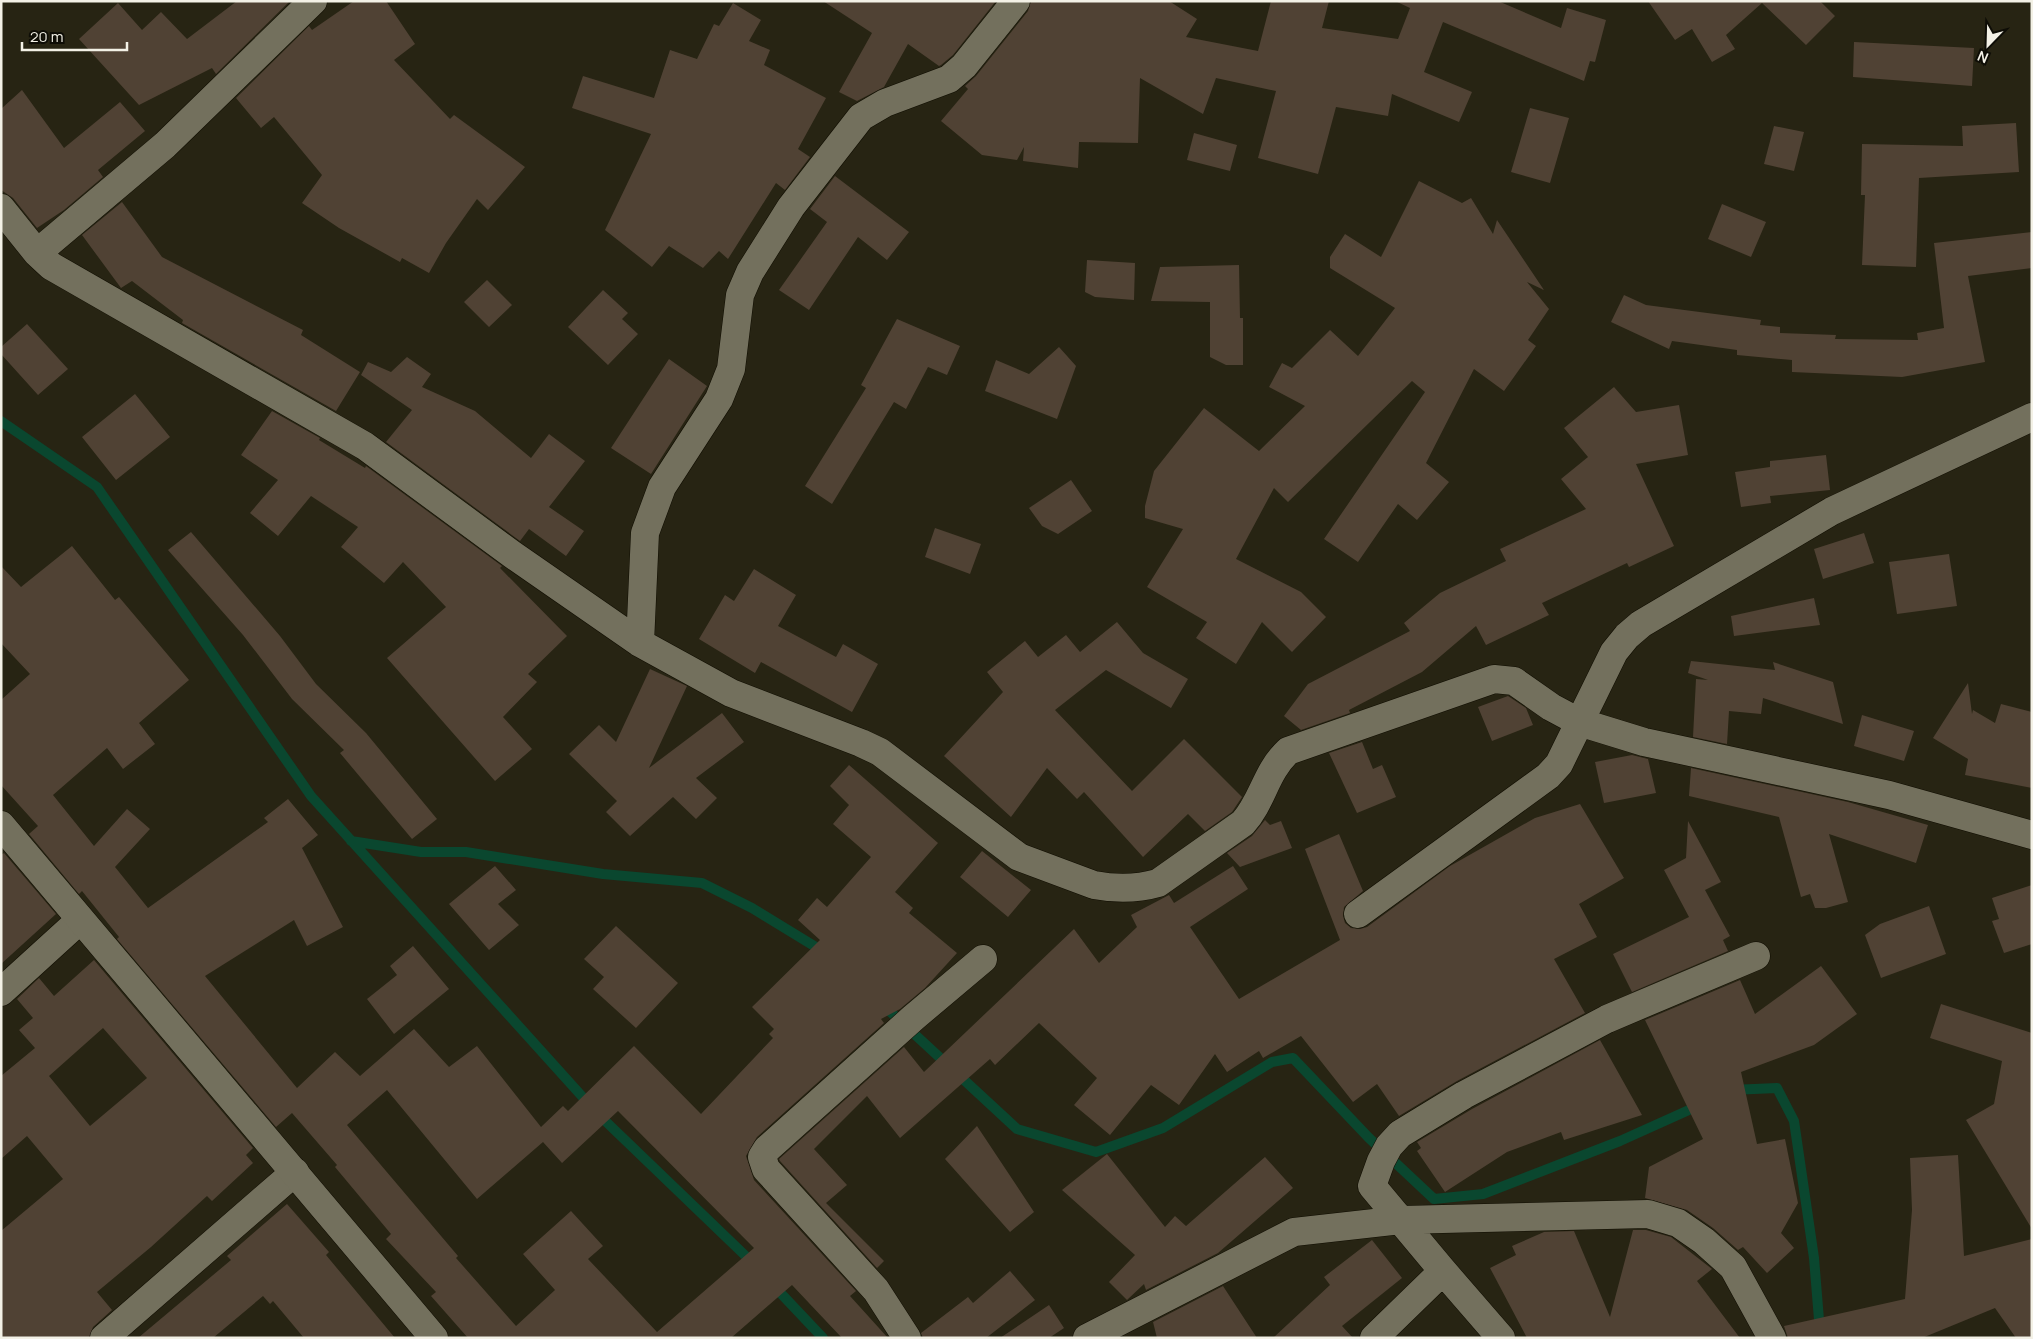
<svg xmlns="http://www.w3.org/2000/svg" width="2033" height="1339" font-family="Manrope,sans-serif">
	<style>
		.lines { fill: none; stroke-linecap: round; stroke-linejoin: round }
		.stream { stroke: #0a472f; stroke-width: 10 }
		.building { fill: #504234; fill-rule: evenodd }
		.minor-casing { stroke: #100d01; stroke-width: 29 }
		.tertiary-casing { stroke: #100d01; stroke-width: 29 }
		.minor { stroke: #73705d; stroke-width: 28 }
		.tertiary { stroke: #73705d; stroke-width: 28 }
	</style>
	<rect width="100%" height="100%" fill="#272413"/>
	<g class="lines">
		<path class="stream" d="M 1,421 L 97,487 L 311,796 L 598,1114 L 754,1264
			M 351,841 L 421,852 L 466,852 L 603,874 L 702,883 L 752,908 L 824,952
			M 883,1005 L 1017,1129 L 1096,1152 L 1163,1128 L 1272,1062 L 1293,1058 L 1369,1138 L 1434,1199 L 1483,1194 L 1620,1141 L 1700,1105
			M 1731,1090 L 1777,1088 L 1794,1121 L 1814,1258 L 1820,1332
			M 772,1284 L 823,1338"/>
	</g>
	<path class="building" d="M 237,1 L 290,1 L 216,74 L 212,68 L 139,105 L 79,39 L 118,3 L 142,30 L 161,12 L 187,39 Z
		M 354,1 L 386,1 L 415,44 L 394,60 L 450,119 L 454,115 L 525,167 L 488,210 L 477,199 L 446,243 L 429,273 L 402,258 L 400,262 L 339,228 L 302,203 L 322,175 L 274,117 L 261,128 L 236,98 L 309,26 L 312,30 Z
		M 823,1 L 996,1 L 953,55 L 941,65 L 939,66 L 908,44 L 884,87 L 857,101 L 839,92 L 872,33 Z
		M 1031,1 L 1169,1 L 1197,19 L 1186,37 L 1258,51 L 1271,1 L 1329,1 L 1322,28 L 1398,39 L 1410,8 L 1395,1 L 1498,1 L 1561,28 L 1567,8 L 1606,20 L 1595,62 L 1590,61 L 1584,81 L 1443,22 L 1424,72 L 1472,92 L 1459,122 L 1392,94 L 1388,116 L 1336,107 L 1318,174 L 1258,158 L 1276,91 L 1216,78 L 1203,114 L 1140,78 L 1138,143 L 1079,142 L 1078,168 L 1023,161 L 1024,147 L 1017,160 L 982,155 L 941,121 L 968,89 L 965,86 L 976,76 L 1028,11 Z
		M 1648,1 L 1820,1 L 1835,16 L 1806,45 L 1762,3 L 1726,35 L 1735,49 L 1712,62 L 1692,29 L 1675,40 Z
		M 733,3 L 761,20 L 749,41 L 770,50 L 764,65 L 826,98 L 798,149 L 810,157 L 785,190 L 776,183 L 728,259 L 719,251 L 703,268 L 669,246 L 652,267 L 605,230 L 651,134 L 572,108 L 583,76 L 654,98 L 670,50 L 697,59 L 714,24 L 719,26 Z
		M 1854,42 L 1974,48 L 1972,86 L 1853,77 Z
		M 22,90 L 64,148 L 120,102 L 145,131 L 98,170 L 103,177 L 64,210 L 37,228 L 13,198 L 1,190 L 1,109 Z
		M 1530,108 L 1569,118 L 1550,183 L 1511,172 Z
		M 2016,123 L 2019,172 L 1919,178 L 1916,267 L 1862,265 L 1865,195 L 1861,195 L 1862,144 L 1963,146 L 1962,126 Z
		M 1774,126 L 1804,132 L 1794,171 L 1764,164 Z
		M 1194,133 L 1237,145 L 1230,171 L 1187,160 Z
		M 835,176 L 909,232 L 887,260 L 858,237 L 809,310 L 779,290 L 827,222 L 810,209 Z
		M 1419,181 L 1462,203 L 1471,198 L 1493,234 L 1497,220 L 1544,290 L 1527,282 L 1549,309 L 1528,340 L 1536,346 L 1504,391 L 1474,369 L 1426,463 L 1449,482 L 1417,520 L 1398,504 L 1358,562 L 1324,539 L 1425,392 L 1412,381 L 1288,502 L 1274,488 L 1236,559 L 1301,592 L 1326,617 L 1292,652 L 1262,622 L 1236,664 L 1196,638 L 1207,622 L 1147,587 L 1183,529 L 1145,518 L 1145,506 L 1154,471 L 1204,408 L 1259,451 L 1305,406 L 1269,387 L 1282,363 L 1292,368 L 1330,330 L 1358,356 L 1395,308 L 1330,268 L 1330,257 L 1345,234 L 1381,257 Z
		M 122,202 L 162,257 L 303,330 L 301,335 L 360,372 L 336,411 L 182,323 L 183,320 L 132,281 L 121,288 L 82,235 Z
		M 1722,204 L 1766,222 L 1751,257 L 1708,239 Z
		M 2032,232 L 2032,268 L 1968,276 L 1985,362 L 1902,377 L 1792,372 L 1792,360 L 1737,355 L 1737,350 L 1672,341 L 1669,349 L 1611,322 L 1624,295 L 1646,305 L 1761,320 L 1760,325 L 1780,327 L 1780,333 L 1836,335 L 1835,339 L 1918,340 L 1917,333 L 1944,328 L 1934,243 Z
		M 1087,260 L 1135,263 L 1134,300 L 1095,297 L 1085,292 Z
		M 1239,265 L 1240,318 L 1243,318 L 1243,365 L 1226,365 L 1210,357 L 1210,302 L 1151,301 L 1160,267 Z
		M 487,280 L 512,305 L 489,327 L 464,302 Z
		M 603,290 L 628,313 L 622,319 L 638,334 L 608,365 L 568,327 Z
		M 897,319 L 960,346 L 947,375 L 928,367 L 906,409 L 894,402 L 832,504 L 805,486 L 866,388 L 861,385 Z
		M 27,324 L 68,369 L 38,395 L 1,354 L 1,347 Z
		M 1059,347 L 1076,366 L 1057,419 L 985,391 L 996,360 L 1029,374 Z
		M 407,357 L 431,374 L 422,387 L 475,411 L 531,458 L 549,434 L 585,461 L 549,507 L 584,531 L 566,556 L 529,529 L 520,541 L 386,442 L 412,410 L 361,375 L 368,362 L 391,372 Z
		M 669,359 L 707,386 L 651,474 L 611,448 Z
		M 1614,387 L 1636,412 L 1679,405 L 1688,455 L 1636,464 L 1674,546 L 1629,567 L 1627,563 L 1542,603 L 1549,615 L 1486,645 L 1476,626 L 1422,672 L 1349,710 L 1350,713 L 1301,730 L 1284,716 L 1308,684 L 1410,631 L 1404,623 L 1440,593 L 1506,561 L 1500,549 L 1586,509 L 1561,479 L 1588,457 L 1564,428 Z
		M 135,394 L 170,437 L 116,480 L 82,437 Z
		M 272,411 L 320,438 L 319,440 L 365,468 L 366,466 L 502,566 L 500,568 L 567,636 L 528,674 L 537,682 L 503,717 L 532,749 L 495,781 L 387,658 L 446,607 L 403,562 L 384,583 L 341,547 L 358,527 L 311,496 L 278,536 L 250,513 L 278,480 L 241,455 Z
		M 1826,455 L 1830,490 L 1770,496 L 1771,503 L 1741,507 L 1735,472 L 1770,467 L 1770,461 Z
		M 1071,480 L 1092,511 L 1058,534 L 1042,526 L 1029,508 Z
		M 935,528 L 981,544 L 970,574 L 925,557 Z
		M 191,532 L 280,636 L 316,684 L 366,733 L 437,819 L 412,839 L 340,753 L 344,750 L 292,699 L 243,635 L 168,550 Z
		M 1864,533 L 1874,563 L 1823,579 L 1814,549 Z
		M 72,546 L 115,600 L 119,597 L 189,680 L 139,723 L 155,744 L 123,769 L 107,748 L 53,795 L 94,846 L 127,809 L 150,829 L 115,867 L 148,908 L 268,822 L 264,818 L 288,799 L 318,835 L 302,848 L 343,927 L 307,946 L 294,920 L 205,976 L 297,1088 L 335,1052 L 360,1076 L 414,1029 L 449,1067 L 477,1046 L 541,1127 L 563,1106 L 568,1111 L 634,1046 L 701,1114 L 773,1038 L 769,1034 L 774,1029 L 752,1007 L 820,940 L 798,920 L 817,898 L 827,907 L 871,857 L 833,824 L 849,805 L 830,786 L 849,765 L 938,843 L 895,892 L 913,908 L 909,913 L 957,953 L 925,988 L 900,1009 L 881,1019 L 884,1023 L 757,1137 L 746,1156 L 754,1180 L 856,1291 L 850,1296 L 888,1338 L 842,1338 L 792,1285 L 731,1338 L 468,1338 L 431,1296 L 436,1292 L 386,1239 L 391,1234 L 335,1167 L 337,1165 L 292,1113 L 276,1127 L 117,939 L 119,937 L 82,891 L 79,894 L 29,834 L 38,826 L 1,785 L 1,700 L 30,674 L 1,643 L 1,566 L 21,587 ZM 387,1090 L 477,1199 L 543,1142 L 562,1163 L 618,1111 L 754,1248 L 657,1332 L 588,1259 L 603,1246 L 571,1211 L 523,1254 L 555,1290 L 516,1326 L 456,1258 L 458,1256 L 347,1125 Z
		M 1949,554 L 1957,606 L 1897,614 L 1889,562 Z
		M 754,569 L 796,595 L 778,626 L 836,657 L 843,644 L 878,664 L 852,712 L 761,662 L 755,673 L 699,639 L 725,595 L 734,601 Z
		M 1814,598 L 1820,625 L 1734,636 L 1731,616 Z
		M 1117,622 L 1143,653 L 1188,679 L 1171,708 L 1106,670 L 1055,710 L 1132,791 L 1184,739 L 1242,797 L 1232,812 L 1205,831 L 1188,814 L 1143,857 L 1084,792 L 1077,799 L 1047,768 L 1011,817 L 944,756 L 1003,692 L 987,672 L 1025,641 L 1038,657 L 1066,635 L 1080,652 Z
		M 1691,661 L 1775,670 L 1773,662 L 1833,682 L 1843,724 L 1763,698 L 1761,714 L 1729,711 L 1727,744 L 1693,737 L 1696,679 L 1708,680 L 1688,673 Z
		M 650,669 L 687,686 L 649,768 L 722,713 L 744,742 L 696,778 L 717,798 L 696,819 L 673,797 L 630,836 L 606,812 L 617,801 L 569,754 L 599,725 L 616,742 Z
		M 1968,683 L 1972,714 L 1973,710 L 1995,723 L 2001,704 L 2032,712 L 2032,788 L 1965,775 L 1968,759 L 1933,738 Z
		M 1508,696 L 1526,708 L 1533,725 L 1492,741 L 1478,707 Z
		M 1862,715 L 1914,731 L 1904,761 L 1854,746 Z
		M 1362,742 L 1373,769 L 1382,765 L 1396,797 L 1357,813 L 1329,753 Z
		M 1632,755 L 1648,759 L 1656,793 L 1604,803 L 1595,762 Z
		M 1691,768 L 1848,802 L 1928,825 L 1916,863 L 1829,834 L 1848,902 L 1826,908 L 1815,908 L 1810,894 L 1801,897 L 1779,817 L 1689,796 Z
		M 1580,804 L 1624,878 L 1579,904 L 1597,937 L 1554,959 L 1585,1013 L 1457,1081 L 1399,1116 L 1377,1084 L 1353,1102 L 1301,1036 L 1263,1058 L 1259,1051 L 1227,1072 L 1215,1054 L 1179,1105 L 1151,1085 L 1110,1135 L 1074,1105 L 1097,1078 L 1039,1023 L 995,1065 L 990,1059 L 900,1138 L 867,1096 L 814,1149 L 847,1185 L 826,1203 L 884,1261 L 877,1268 L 780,1161 L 779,1159 L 904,1047 L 924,1072 L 1074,929 L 1099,963 L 1137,927 L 1131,915 L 1169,895 L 1174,903 L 1233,866 L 1248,889 L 1190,927 L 1239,999 L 1340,940 L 1305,849 L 1339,834 L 1363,891 L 1344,907 L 1343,916 L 1345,923 L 1351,928 L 1360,929 L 1367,927 L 1450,866 L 1535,818 Z
		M 1265,820 L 1270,825 L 1281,821 L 1292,848 L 1240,867 L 1227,853 L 1252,836 Z
		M 1688,821 L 1721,882 L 1705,890 L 1730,936 L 1723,940 L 1728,951 L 1632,992 L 1613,954 L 1689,917 L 1664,870 L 1686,858 Z
		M 982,851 L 1031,890 L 1008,917 L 960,877 Z
		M 4,853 L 56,914 L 1,964 L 1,855 Z
		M 495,866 L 516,890 L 498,904 L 519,925 L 489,950 L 449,904 Z
		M 2032,885 L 2032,944 L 2004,953 L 1992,921 L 1999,919 L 1992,898 Z
		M 1929,906 L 1946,954 L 1881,978 L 1865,935 L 1880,924 Z
		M 616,926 L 678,983 L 636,1028 L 593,989 L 604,977 L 584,959 Z
		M 413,946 L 449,989 L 394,1034 L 367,999 L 397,975 L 390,966 Z
		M 94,960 L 253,1148 L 246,1155 L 253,1163 L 212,1201 L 207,1196 L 151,1247 L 97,1292 L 112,1310 L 93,1327 L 89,1338 L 1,1338 L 1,1231 L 63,1179 L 27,1136 L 1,1159 L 1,1076 L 35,1048 L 19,1030 L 33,1018 L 17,999 L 39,978 L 54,996 ZM 103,1028 L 147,1078 L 90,1126 L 49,1076 Z
		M 1821,966 L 1857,1014 L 1814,1045 L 1741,1072 L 1757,1144 L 1785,1139 L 1798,1203 L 1781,1233 L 1794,1248 L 1767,1273 L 1743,1247 L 1738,1250 L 1713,1228 L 1687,1210 L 1645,1198 L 1649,1167 L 1703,1139 L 1645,1020 L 1740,980 L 1755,1014 Z
		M 1941,1004 L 2032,1033 L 2032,1229 L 1966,1120 L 1994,1104 L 2002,1061 L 1930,1038 Z
		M 1600,1040 L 1642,1115 L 1564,1140 L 1561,1132 L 1507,1152 L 1445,1192 L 1417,1151 L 1421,1148 L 1417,1142 L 1472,1109 Z
		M 977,1126 L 1034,1212 L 1010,1232 L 945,1159 Z
		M 1107,1154 L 1165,1227 L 1175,1216 L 1186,1226 L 1265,1157 L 1293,1188 L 1218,1253 L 1146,1290 L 1144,1284 L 1127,1300 L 1109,1282 L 1135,1255 L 1062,1190 Z
		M 1958,1155 L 1964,1256 L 2032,1239 L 2032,1338 L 2016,1338 L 1995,1308 L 1922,1338 L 1788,1338 L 1784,1326 L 1905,1299 L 1912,1210 L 1910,1158 Z
		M 287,1204 L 329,1252 L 326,1255 L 395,1338 L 304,1338 L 273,1301 L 270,1304 L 263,1296 L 213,1338 L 138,1338 L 231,1260 L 227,1256 Z
		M 1633,1230 L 1646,1230 L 1671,1237 L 1712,1269 L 1697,1281 L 1740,1338 L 1527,1338 L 1490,1268 L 1516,1255 L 1512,1246 L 1544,1232 L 1574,1231 L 1610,1317 Z
		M 1372,1240 L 1402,1278 L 1342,1326 L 1353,1338 L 1273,1338 L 1330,1285 L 1324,1277 Z
		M 1010,1271 L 1035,1300 L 986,1338 L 923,1338 L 921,1333 L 968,1297 L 973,1303 Z
		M 1223,1286 L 1257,1338 L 1157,1338 L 1153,1322 Z
		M 1049,1305 L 1064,1328 L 1049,1338 L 1000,1338 Z"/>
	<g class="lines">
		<g class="minor-casing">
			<path id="minor" d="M 1,208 L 37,253 L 51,266 L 365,446 L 513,555 L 640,643 L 731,693 L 861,743 L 880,752 L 1019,857 L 1094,885 C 1115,889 1137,889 1158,883 L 1243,823 C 1263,801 1265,773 1288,751 L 1494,679 L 1514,681 L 1551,707 L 1579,722 L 1644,742 L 1889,795 L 2032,835
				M 37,253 L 165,145 L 313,1
				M 640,643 L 645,533 L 662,487 L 719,399 L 731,369 L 740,295 L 750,272 L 791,207 L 861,117 L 885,103 L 949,79 L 964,66 L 1016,1
				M 1358,914 L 1548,776 L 1559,764 L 1614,652 L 1627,636 L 1641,624 L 1832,511 L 2032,417
				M 1,992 L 80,920
				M 1443,1271 L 1501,1338
				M 104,1338 L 295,1172
				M 907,1338 L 876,1290 L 766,1169 L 762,1157 L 767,1149 L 913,1018 L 983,959
				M 1087,1338 L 1294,1232 L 1401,1220 L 1648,1214 L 1678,1223 L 1704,1241 L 1733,1267 L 1772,1338
				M 1374,1338 L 1443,1271 L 1372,1186 L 1381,1161 L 1389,1146 L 1400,1134 L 1464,1095 L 1607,1019 L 1756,956"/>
		</g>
		<g class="tertiary-casing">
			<path id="tertiary" d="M 1,825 L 434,1338"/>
		</g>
		<use href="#minor" class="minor"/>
		<use href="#tertiary" class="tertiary"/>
	</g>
	<rect width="2033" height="1339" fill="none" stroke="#f3f1e6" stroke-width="5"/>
	<g transform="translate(1988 45) rotate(203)" stroke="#0e0d06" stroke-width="4" paint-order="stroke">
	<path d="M0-4L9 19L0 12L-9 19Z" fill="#f3f1e6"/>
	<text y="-8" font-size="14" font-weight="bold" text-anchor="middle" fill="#f3f1e6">N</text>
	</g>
	<path d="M22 42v8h105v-8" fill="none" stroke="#f3f1e6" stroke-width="2.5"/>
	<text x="30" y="42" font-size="15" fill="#f3f1e6" stroke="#0e0d06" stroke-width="4" paint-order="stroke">20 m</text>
</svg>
